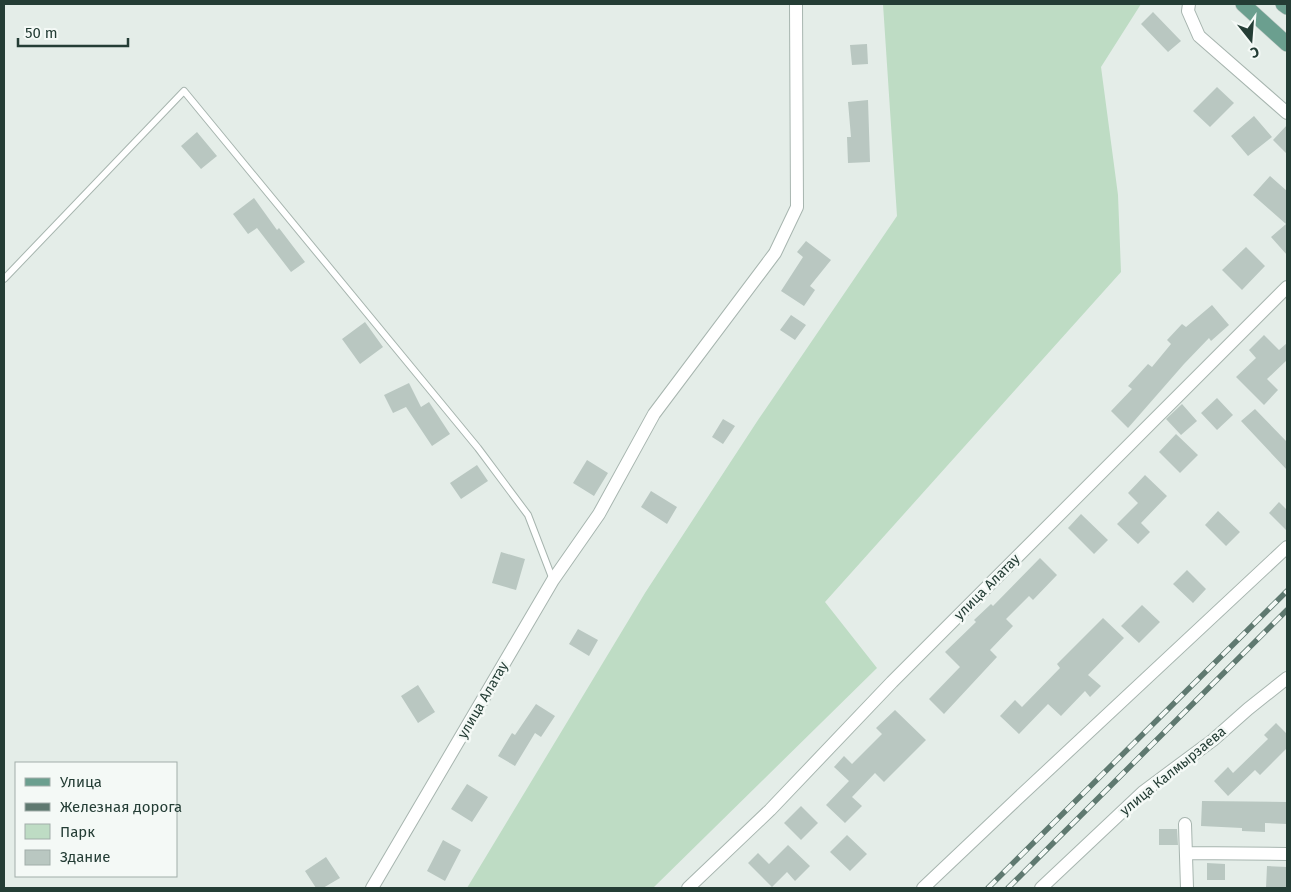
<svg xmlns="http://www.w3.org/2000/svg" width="1291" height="892" font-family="'Fira Sans',sans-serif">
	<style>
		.green { fill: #bedcc4 }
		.building { fill: #b9c7c1 }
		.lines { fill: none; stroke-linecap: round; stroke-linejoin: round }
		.service-casing { stroke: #a7b5af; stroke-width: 8 }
		.minor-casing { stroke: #a7b5af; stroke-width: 14 }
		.primary-casing { stroke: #c2c9c6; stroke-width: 16 }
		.service { stroke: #fff; stroke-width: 6 }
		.minor { stroke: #fff; stroke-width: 12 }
		.primary { stroke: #6b9f8f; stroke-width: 15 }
		.rail-casing { stroke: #5f7970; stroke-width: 5.5 }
		.rail { stroke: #f4f9f6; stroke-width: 4; stroke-dasharray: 11; stroke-linecap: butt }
		.labels { text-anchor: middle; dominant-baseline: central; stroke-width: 5; stroke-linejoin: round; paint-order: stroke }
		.street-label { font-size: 14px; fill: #243d35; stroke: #f4f9f6 }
	</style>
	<rect width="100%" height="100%" fill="#e4ede8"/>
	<path class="green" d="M 883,4 L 1141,4 L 1101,67 L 1118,195 L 1121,272 L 825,602 L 877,668 L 653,888 L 467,888 L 645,593 L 758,420 L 897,216 Z"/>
	<path class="building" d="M 1153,12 L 1181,41 L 1168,52 L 1141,24 Z
		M 867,44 L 868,64 L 852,65 L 850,45 Z
		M 1217,87 L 1234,103 L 1210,127 L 1193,111 Z
		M 868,100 L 870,162 L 848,163 L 847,137 L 851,137 L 848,102 Z
		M 1254,116 L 1272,137 L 1248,156 L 1231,136 Z
		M 1287,125 L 1287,154 L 1273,140 Z
		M 197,132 L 217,156 L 201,169 L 181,146 Z
		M 1270,176 L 1287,191 L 1287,255 L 1271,237 L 1286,224 L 1253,195 Z
		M 254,198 L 277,230 L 279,228 L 305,262 L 291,272 L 257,228 L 248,234 L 233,214 Z
		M 806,241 L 831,260 L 810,286 L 815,290 L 804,306 L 781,291 L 803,257 L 797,252 Z
		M 1246,247 L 1265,266 L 1242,290 L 1222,270 Z
		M 1212,305 L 1229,325 L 1211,341 L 1209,338 L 1184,364 L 1128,428 L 1111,411 L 1132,389 L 1128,386 L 1148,364 L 1152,367 L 1171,344 L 1167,340 L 1182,324 L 1186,327 Z
		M 791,315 L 806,325 L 795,340 L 780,330 Z
		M 365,322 L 383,347 L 360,364 L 342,339 Z
		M 1264,335 L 1279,350 L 1287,343 L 1287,360 L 1267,379 L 1278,390 L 1264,405 L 1236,377 L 1256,358 L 1249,350 Z
		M 409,383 L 421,407 L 429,402 L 450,434 L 432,446 L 406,407 L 393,413 L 384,395 Z
		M 1217,398 L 1233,415 L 1217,430 L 1201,413 Z
		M 1182,404 L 1197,421 L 1181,435 L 1166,419 Z
		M 1255,409 L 1287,442 L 1287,470 L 1241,421 Z
		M 723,419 L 735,426 L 723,444 L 712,437 Z
		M 1176,434 L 1198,455 L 1180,473 L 1159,452 Z
		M 587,460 L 608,473 L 594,496 L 573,483 Z
		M 477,465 L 488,481 L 461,499 L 450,483 Z
		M 1145,475 L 1167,496 L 1141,523 L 1150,532 L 1138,544 L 1117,524 L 1138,503 L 1128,493 Z
		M 651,491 L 677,507 L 667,524 L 641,507 Z
		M 1279,502 L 1287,510 L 1287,531 L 1269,513 Z
		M 1218,511 L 1240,532 L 1226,546 L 1205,525 Z
		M 1081,514 L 1108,540 L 1094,554 L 1068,528 Z
		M 501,552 L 525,559 L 516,590 L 492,583 Z
		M 1040,558 L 1057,575 L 1033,600 L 1029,596 L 1006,619 L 1013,626 L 990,650 L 997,657 L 944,714 L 929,699 L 960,667 L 945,652 L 976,622 L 974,620 L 991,604 L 993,606 Z
		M 1187,570 L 1206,589 L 1193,603 L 1173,584 Z
		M 1142,605 L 1160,622 L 1139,643 L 1121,626 Z
		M 1103,618 L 1124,638 L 1088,675 L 1101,686 L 1090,697 L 1085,691 L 1061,716 L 1048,704 L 1019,734 L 1000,716 L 1015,700 L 1022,707 L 1060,668 L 1057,664 Z
		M 578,629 L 598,640 L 589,656 L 569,644 Z
		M 418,685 L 435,712 L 418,723 L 401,696 Z
		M 536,704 L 555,716 L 541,737 L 535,733 L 515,766 L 498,756 L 512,733 L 515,735 Z
		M 895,710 L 926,740 L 884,782 L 875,773 L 852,797 L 862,806 L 845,823 L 826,805 L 849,781 L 834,767 L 844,756 L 852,764 L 882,734 L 876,728 Z
		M 1276,723 L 1287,734 L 1287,748 L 1260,775 L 1255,770 L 1228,796 L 1214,781 L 1228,767 L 1233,773 L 1268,739 L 1264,735 Z
		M 467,784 L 488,797 L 472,822 L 451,809 Z
		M 1202,801 L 1287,802 L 1287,824 L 1265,823 L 1265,832 L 1242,831 L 1242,828 L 1201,826 Z
		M 801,806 L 818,823 L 801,840 L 784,823 Z
		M 1159,829 L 1177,829 L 1178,845 L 1159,845 Z
		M 847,835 L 867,854 L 850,871 L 830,852 Z
		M 443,840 L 461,850 L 445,881 L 427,871 Z
		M 788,845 L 810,866 L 795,881 L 787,872 L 772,887 L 748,863 L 758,853 L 769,864 Z
		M 326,857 L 340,878 L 323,888 L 316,888 L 305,871 Z
		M 1207,863 L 1225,864 L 1225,880 L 1207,880 Z
		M 1267,866 L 1287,867 L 1287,888 L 1266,888 Z"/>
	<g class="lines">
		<g class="service-casing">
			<path id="service" d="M 4,279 L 184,91 L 478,448 L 528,515 L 553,580"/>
		</g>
		<g class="minor-casing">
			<path id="minor" d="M 1189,4 L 1188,11 L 1199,36 L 1287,113
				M 1185,824 L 1187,888
				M 1186,853 L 1287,854
				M 372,888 L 553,580 L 599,514 L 654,414 L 775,253 L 797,207 L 796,4
				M 688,888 L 770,810 L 892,682 L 1287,287
				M 923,888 L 1016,800 L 1287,547
				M 1041,888 L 1143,792 L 1213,740 L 1248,709 L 1287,678"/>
		</g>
		<g class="primary-casing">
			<path id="primary" d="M 1243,4 L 1287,44
				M 1283,4 L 1287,7"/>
		</g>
		<use href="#service" class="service"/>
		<use href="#minor" class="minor"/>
		<use href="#primary" class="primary"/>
		<g class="rail-casing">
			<path id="rail" d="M 988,888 L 1287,591
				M 1008,888 L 1287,610"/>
		</g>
		<use href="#rail" class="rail"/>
	</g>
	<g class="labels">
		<g class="street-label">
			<text transform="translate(987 587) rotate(-45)">улица Алатау</text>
			<text transform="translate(483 700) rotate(-60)">улица Алатау</text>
			<text transform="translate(1173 771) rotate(-39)">улица Калмырзаева</text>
		</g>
	</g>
	<rect width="1291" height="892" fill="none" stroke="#243d35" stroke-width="10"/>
	<rect x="15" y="762" width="162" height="115" fill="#f4f9f6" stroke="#a1aea9"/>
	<rect x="25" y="778" width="25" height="8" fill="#6b9f8f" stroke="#a1aea9"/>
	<text x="60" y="787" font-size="15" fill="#243d35">Улица</text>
	<rect x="25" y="803" width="25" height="8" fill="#5f7970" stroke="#a1aea9"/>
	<text x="60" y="812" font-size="15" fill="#243d35">Железная дорога</text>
	<rect x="25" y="824" width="25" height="15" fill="#bedcc4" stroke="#a1aea9"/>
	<text x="60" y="837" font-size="15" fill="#243d35">Парк</text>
	<rect x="25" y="850" width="25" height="15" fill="#b9c7c1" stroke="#a1aea9"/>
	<text x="60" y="862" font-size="15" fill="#243d35">Здание</text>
	<g transform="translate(1251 40) rotate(163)" stroke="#f4f9f6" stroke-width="4" paint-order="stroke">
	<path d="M0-4L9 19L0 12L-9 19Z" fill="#243d35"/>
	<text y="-8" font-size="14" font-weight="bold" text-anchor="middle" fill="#243d35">С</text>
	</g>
	<path d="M18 38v8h110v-8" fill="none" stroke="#243d35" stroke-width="2.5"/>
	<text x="25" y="38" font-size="15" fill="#243d35" stroke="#f4f9f6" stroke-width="4" paint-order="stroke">50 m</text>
</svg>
